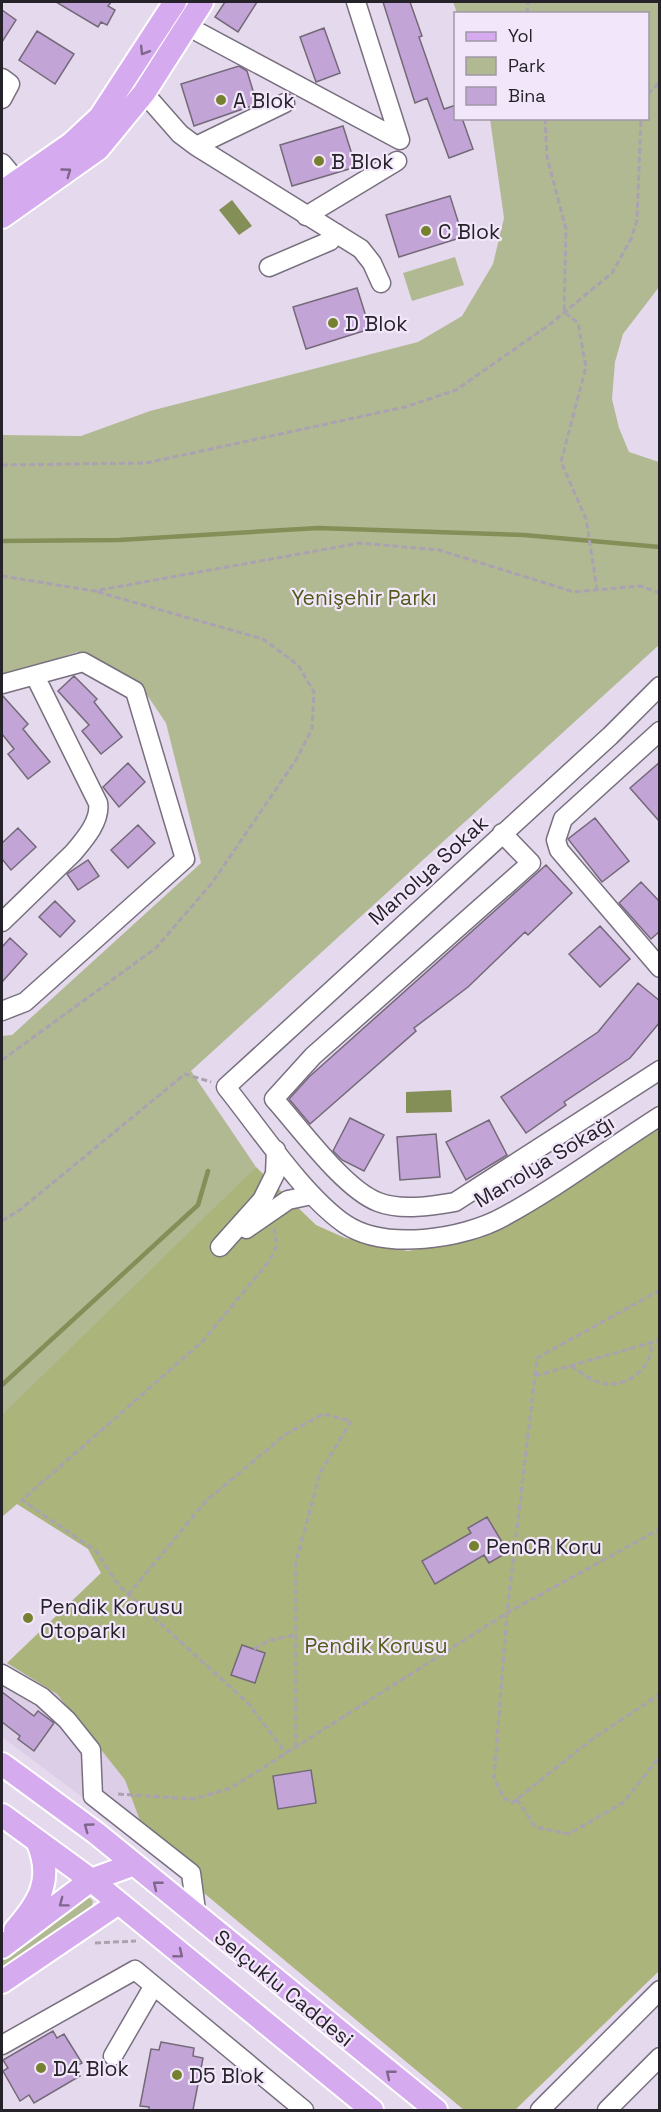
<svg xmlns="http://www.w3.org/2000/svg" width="661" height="2112" font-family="'Space Grotesk',sans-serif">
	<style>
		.built { fill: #ddcee7 }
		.green { fill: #b1b993 }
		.forest { fill: #aab47b }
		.water { fill: #848e57 }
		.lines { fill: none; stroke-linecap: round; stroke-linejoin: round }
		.stream { stroke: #848e57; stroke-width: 4.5 }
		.building { fill: #c3a4d6; stroke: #736979; stroke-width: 1.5 }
		.minor-casing { stroke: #786f7f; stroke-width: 21 }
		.major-casing { stroke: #fff; stroke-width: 26 }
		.path { stroke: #aba2b1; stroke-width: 3; stroke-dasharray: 6 3; stroke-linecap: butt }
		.minor { stroke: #fff; stroke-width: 18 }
		.major { stroke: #d6aaee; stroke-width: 22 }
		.oneway { stroke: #7e668c }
		.poi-dot { fill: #75812e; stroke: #f2e7fa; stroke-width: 2 }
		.labels { text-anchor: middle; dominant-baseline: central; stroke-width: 4.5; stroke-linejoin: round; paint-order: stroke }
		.poi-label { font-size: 21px; fill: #262229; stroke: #f2e7fa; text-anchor: start }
		.park-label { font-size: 21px; fill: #525b1b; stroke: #f2e7fa }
		.street-label { font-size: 21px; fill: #262229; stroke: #f2e7fa }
	</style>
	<rect width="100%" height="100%" fill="#e5daed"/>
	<path class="built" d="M 7,1663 L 57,1694 L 125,1780 L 150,1848 L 2,1737 L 2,1677 Z"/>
	<path class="green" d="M 453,2 L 659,2 L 659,287 L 623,334 L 615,362 L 612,399 L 619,428 L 629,452 L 659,462 L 659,645 L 191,1071 L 256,1167 L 195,1231 L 2,1416 L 2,1036 L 12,1035 L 201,863 L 166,723 L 143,689 L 77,652 L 2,677 L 2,435 L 81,436 L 150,411 L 418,342 L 462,316 L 493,264 L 504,218 L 490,119 L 648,118 L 648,14 L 457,13 Z
		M 455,257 L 464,285 L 412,301 L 403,273 Z
		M 88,1896 L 93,1901 L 92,1906 L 2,1969 L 2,1953 Z"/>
	<path class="forest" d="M 659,1128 L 659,1971 L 515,2110 L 464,2110 L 150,1848 L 125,1780 L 57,1694 L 7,1663 L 101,1573 L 88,1549 L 17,1504 L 2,1517 L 2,1415 L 256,1167 L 316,1225 L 345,1238 L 408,1251 L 481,1238 Z"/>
	<path class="water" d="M 232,200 L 252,226 L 239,235 L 219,210 Z
		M 451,1090 L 452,1112 L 406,1113 L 406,1092 Z"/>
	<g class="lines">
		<path class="stream" d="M 2,541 L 119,540 L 318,528 L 524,535 L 660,547
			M 2,1385 L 198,1205 L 208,1171"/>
	</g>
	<path class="building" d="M 56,2 L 111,2 L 108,6 L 115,10 L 107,25 L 101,22 L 98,27 Z
		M 225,2 L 257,2 L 238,32 L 215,17 Z
		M 383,2 L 410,2 L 422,36 L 419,37 L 444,109 L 456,105 L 456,118 L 462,118 L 473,149 L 449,158 L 427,98 L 415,103 Z
		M 2,10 L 16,20 L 2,42 Z
		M 324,28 L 340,73 L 316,82 L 300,37 Z
		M 37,31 L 74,54 L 55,84 L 19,60 Z
		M 239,66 L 247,71 L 257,104 L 194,126 L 181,84 Z
		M 343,126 L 356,167 L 292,186 L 280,145 Z
		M 450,196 L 463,237 L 399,257 L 386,215 Z
		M 357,288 L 370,329 L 306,349 L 293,307 Z
		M 74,676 L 97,699 L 94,702 L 122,737 L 101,754 L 82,731 L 89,725 L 58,691 Z
		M 2,695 L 28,724 L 23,729 L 50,762 L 28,779 L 8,754 L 14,749 L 2,734 Z
		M 660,762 L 660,822 L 630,788 Z
		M 128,763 L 145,782 L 119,807 L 103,787 Z
		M 595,818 L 629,861 L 602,882 L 568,839 Z
		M 138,825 L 155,843 L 128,868 L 111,850 Z
		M 18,828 L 36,847 L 11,870 L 2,859 L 2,843 Z
		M 88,860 L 99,876 L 78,890 L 67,874 Z
		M 546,865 L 572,893 L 528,935 L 525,932 L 468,987 L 414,1028 L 416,1031 L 310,1124 L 289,1099 L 309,1077 Z
		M 641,882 L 660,902 L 660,931 L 651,939 L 619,903 Z
		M 55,901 L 75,921 L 60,937 L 39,917 Z
		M 600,926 L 630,959 L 600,987 L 569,954 Z
		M 10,938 L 27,954 L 2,982 L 2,947 Z
		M 638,983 L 660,1001 L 660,1022 L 630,1058 L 564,1102 L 566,1105 L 526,1133 L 501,1097 L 598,1032 Z
		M 350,1118 L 384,1135 L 364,1171 L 342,1160 L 333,1151 Z
		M 489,1120 L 507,1155 L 466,1180 L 446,1142 Z
		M 436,1134 L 440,1177 L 400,1180 L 397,1137 Z
		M 487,1517 L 508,1552 L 489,1563 L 484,1555 L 435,1584 L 422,1561 L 471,1533 L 468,1528 Z
		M 242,1645 L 265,1653 L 255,1683 L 231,1675 Z
		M 2,1692 L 34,1716 L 38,1711 L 54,1723 L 34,1751 L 18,1739 L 20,1736 L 2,1722 Z
		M 311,1770 L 316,1803 L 278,1809 L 273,1776 Z
		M 53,2031 L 57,2038 L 64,2034 L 82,2063 L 74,2067 L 80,2076 L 34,2103 L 29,2095 L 20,2101 L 3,2071 L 8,2068 L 3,2060 Z
		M 161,2042 L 194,2048 L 193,2056 L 203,2058 L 193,2110 L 149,2110 L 149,2107 L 140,2106 L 151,2049 L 159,2050 Z"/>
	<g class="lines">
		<g class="minor-casing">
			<path id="minor" d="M 187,26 L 400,140 L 356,2
				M 2,78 L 10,84 L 2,99
				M 144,93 L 180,134 L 196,146 L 361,249 L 372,263 L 381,283
				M 196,146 L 285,103
				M 2,163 L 17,181
				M 306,216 L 397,161
				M 269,267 L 330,241 L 336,233
				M 2,684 L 83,662 L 135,691 L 185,859 L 25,1002 L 2,1011
				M 660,686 L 610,736 L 226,1087 C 259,1128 303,1195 345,1224 C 385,1251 463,1239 503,1217 C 557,1188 608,1149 660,1116
				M 660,731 L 563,819 L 556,840 L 559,850 L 660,968
				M 502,833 L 531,863 L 313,1056 L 274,1099 C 300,1128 344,1189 378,1202 C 401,1211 432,1206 455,1202 L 660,1070
				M 2,922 L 73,853 C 84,840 101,821 98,803 L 35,676
				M 246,1229 L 288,1200 L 312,1195
				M 220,1247 L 262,1200 L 275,1174 L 276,1150
				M 2,1674 L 42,1697 L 67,1720 L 91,1750 L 93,1796 L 191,1873 L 197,1918
				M 2,2045 L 135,1970 L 304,2110
				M 113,2056 L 153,1987
				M 540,2110 L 660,1990
				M 607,2110 L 660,2057"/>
		</g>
		<g class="major-casing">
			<path id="major" d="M 2,192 L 71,144 L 100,117 L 175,2
				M 2,217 L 98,149 L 144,93 L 202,2
				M 2,1764 L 96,1833 L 436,2110
				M 2,1815 L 91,1880 L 372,2110
				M 15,1930 C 40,1902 53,1879 38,1843
				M 2,1947 L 91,1880 L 132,1865
				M 2,1982 L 117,1904"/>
		</g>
		<path class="path" d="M 527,14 L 528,2
			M 648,94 L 660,82
			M 545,118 L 547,157 L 566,229 L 564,312 L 578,323 L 586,367 L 561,462 L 586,519 L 597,589
			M 2,465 L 146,463 L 405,407 L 456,390 L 549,325 L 612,273 L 631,239 L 637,220 L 641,118
			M 2,576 L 94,591 L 360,543 L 439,550 L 574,592 L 640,586 L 660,593
			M 2,1060 L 156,948 L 212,883 L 296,760 L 312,729 L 314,692 L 298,665 L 263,639 L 94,591
			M 2,1221 L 21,1209 L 185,1074 L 211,1082
			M 274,1228 L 277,1245 L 270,1260 L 203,1341 L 22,1500 L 96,1551 L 119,1586 L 248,1703 L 286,1753
			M 660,1290 L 537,1358 L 507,1613 L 494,1779 L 504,1798 L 512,1803 L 591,1740 L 660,1694
			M 571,1366 C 582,1373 595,1384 609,1384 C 632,1385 654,1364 651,1342
			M 535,1376 L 660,1340
			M 128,1595 L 206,1501 L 286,1434 L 323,1414 L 351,1421 L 320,1473 L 296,1562 L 296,1746
			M 254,1649 L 268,1641 L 294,1635
			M 118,1794 L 194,1799 L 231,1788 L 507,1613 L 660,1529
			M 517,1799 L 535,1827 L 569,1834 L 624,1802 L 660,1756
			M 95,1943 L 136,1941"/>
		<use href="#minor" class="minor"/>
		<use href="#major" class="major"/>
	</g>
	<defs><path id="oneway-chevron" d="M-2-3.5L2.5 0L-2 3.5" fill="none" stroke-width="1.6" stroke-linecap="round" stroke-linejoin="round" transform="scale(1.5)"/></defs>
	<g class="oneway">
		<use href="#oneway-chevron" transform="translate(144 51) rotate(122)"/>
		<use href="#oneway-chevron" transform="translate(67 172) rotate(-36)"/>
		<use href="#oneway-chevron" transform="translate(88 1827) rotate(-144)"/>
		<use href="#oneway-chevron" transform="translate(157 1885) rotate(-141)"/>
		<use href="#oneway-chevron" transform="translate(63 1903) rotate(143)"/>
		<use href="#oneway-chevron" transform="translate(179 1954) rotate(39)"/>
		<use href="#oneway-chevron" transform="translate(390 2074) rotate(-141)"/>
	</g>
	<g class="poi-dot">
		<circle cx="221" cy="100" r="6"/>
		<circle cx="319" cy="161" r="6"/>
		<circle cx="426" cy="231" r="6"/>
		<circle cx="333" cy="323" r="6"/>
		<circle cx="474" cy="1546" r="6"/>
		<circle cx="28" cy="1618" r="6"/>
		<circle cx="41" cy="2068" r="6"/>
		<circle cx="177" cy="2075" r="6"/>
	</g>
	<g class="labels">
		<g class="poi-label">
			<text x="233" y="100">A Blok</text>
			<text x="331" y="161">B Blok</text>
			<text x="438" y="231">C Blok</text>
			<text x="345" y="323">D Blok</text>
			<text x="486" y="1546">PenCR Koru</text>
			<text x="40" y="1606">Pendik Korusu<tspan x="40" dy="24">Otoparkı</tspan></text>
			<text x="53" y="2068">D4 Blok</text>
			<text x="189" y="2075">D5 Blok</text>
		</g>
		<g class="park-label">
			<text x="364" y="597">Yenişehir Parkı</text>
			<text x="376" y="1645">Pendik Korusu</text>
		</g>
		<g class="street-label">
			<text transform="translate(428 870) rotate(-42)">Manolya Sokak</text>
			<text transform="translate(544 1161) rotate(-31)">Manolya Sokağı</text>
			<text transform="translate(284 1988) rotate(39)">Selçuklu Caddesi</text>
		</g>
	</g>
	<rect width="661" height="2112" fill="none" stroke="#262229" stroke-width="6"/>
	<rect x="454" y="12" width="195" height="108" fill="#f2e7fa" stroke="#a098a6" stroke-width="1.5"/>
	<rect x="466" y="32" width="30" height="9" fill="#d6aaee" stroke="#a098a6" stroke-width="1.5"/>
	<text x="508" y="42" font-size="18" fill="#262229">Yol</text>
	<rect x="466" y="57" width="30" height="18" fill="#b1b993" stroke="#a098a6" stroke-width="1.5"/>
	<text x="508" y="72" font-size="18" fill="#262229">Park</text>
	<rect x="466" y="87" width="30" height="18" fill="#c3a4d6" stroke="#a098a6" stroke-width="1.5"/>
	<text x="508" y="102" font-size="18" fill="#262229">Bina</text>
</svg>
